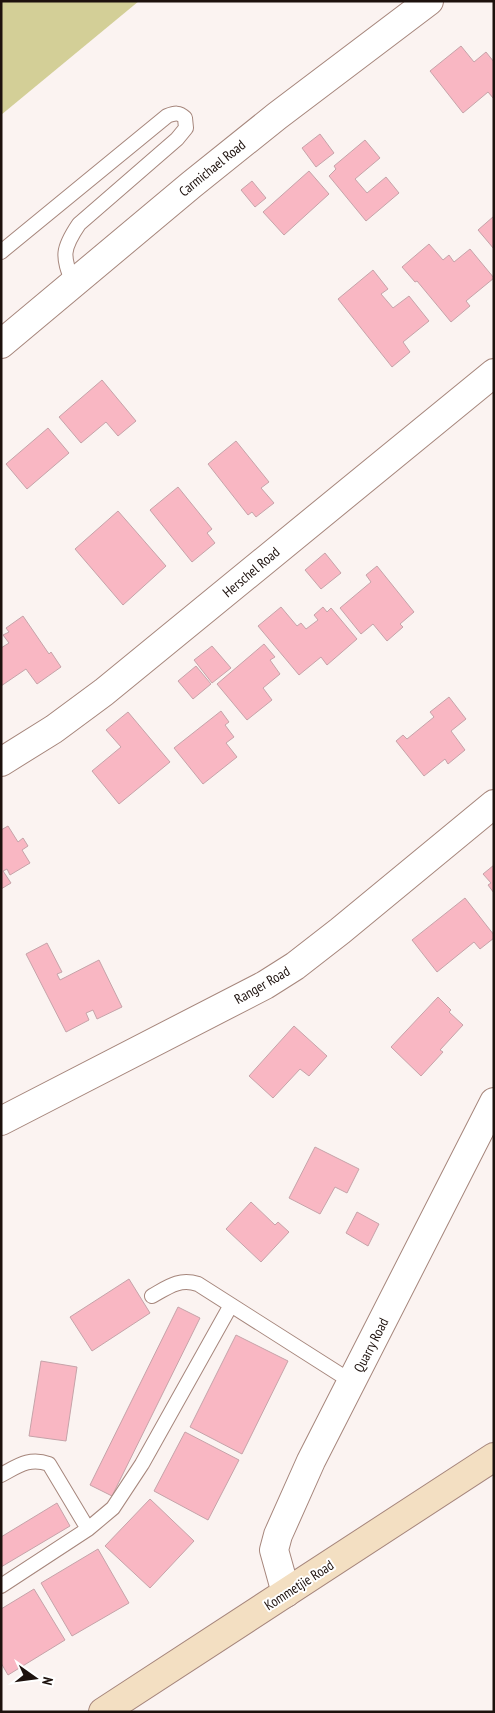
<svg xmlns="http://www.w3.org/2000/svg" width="495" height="1713" font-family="'PT Sans Narrow',sans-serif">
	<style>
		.green { fill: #d3cf97 }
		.building { fill: #f9b7c3; stroke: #c6a3a9 }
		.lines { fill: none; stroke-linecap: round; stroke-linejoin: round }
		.service-casing { stroke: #a6867c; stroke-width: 16 }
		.minor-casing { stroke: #a6867c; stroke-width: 30 }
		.secondary-casing { stroke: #a6867c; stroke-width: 30 }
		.service { stroke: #fff; stroke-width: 14 }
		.minor { stroke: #fff; stroke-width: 28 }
		.secondary { stroke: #f3dfc2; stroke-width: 28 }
		.labels { text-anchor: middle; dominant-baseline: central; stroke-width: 4; stroke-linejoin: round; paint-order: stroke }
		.street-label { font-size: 14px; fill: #1d110d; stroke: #fff }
	</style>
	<rect width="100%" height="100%" fill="#fbf3f1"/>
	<path class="green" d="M 1,1 L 139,1 L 1,115 Z"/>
	<path class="building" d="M 461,46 L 474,62 L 486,52 L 494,62 L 494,99 L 488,92 L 463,113 L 430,71 Z
		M 320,134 L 334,153 L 316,167 L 302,148 Z
		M 365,140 L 380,158 L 355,179 L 367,193 L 386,177 L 399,193 L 366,221 L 329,176 L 336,169 L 334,166 Z
		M 309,171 L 329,194 L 284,235 L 263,212 Z
		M 252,181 L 266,198 L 255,207 L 241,190 Z
		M 494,216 L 494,249 L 478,230 Z
		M 429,244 L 443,260 L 449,255 L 454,262 L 470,249 L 494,278 L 466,301 L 470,306 L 451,322 L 417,281 L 415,282 L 402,267 Z
		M 373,270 L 388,289 L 381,294 L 393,308 L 409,296 L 429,321 L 403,342 L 410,352 L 392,367 L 338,299 Z
		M 102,380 L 136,421 L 118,436 L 106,422 L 81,443 L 59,417 Z
		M 48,428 L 69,453 L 27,489 L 6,464 Z
		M 236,441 L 269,482 L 261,488 L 274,503 L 256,517 L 252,512 L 248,515 L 208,464 Z
		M 178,487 L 212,529 L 207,533 L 215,543 L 192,562 L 150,510 Z
		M 118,511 L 166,566 L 123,605 L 75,549 Z
		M 325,553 L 341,573 L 321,589 L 305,570 Z
		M 377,566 L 414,612 L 400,624 L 403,627 L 387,641 L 373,624 L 361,634 L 340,608 L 371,582 L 366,575 Z
		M 281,607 L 297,626 L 301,623 L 306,629 L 318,620 L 314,615 L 323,607 L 327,612 L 331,608 L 357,639 L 327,665 L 321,657 L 299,675 L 258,626 Z
		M 23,616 L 49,654 L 51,652 L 61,667 L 37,684 L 26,669 L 1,686 L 1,648 L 9,643 L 3,635 L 9,632 L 6,628 Z
		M 264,644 L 275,657 L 270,660 L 280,674 L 263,688 L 272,700 L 247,720 L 217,684 Z
		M 212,646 L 231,668 L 212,683 L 194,660 Z
		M 196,666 L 211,684 L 193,699 L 178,681 Z
		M 449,697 L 466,719 L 451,731 L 465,750 L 448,764 L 445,759 L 424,776 L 396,741 L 403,735 L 407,739 L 434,717 L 430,712 Z
		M 221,711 L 229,722 L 225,725 L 234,737 L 226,743 L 237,757 L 203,784 L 174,748 Z
		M 128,712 L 170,762 L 119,804 L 92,771 L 121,747 L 106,730 Z
		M 8,826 L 18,842 L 23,838 L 28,846 L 22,850 L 30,863 L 10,875 L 7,869 L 3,871 L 11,883 L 1,889 L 1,830 Z
		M 494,865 L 494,893 L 488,885 L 491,883 L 483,874 Z
		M 465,898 L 494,935 L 494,938 L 480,949 L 474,942 L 437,972 L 412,940 Z
		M 47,943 L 62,972 L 57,974 L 60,980 L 99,960 L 122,1007 L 97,1019 L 93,1010 L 86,1013 L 89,1020 L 66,1032 L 26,954 Z
		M 438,997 L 451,1010 L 449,1012 L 463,1025 L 440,1050 L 443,1052 L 421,1076 L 391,1047 Z
		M 294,1026 L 327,1056 L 309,1076 L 300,1069 L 273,1098 L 249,1076 Z
		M 315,1147 L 359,1169 L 347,1193 L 335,1187 L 320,1214 L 289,1198 Z
		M 251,1202 L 275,1225 L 278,1222 L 289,1232 L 261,1262 L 226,1229 Z
		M 357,1212 L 379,1224 L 368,1246 L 346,1233 Z
		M 129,1279 L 150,1313 L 92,1351 L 70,1317 Z
		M 178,1307 L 200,1318 L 112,1496 L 90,1485 Z
		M 236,1335 L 288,1361 L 242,1454 L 190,1427 Z
		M 41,1361 L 77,1367 L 66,1441 L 29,1436 Z
		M 185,1432 L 239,1460 L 208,1520 L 154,1491 Z
		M 150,1499 L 194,1541 L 150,1588 L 105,1546 Z
		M 57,1503 L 70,1526 L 1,1567 L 1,1537 Z
		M 98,1549 L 129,1603 L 72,1636 L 41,1583 Z
		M 34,1589 L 65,1640 L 8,1675 L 1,1663 L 1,1609 Z"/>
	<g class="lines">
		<g class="service-casing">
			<path id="service" d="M 1,252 L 167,116 C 175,113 179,112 185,118 L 186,128 L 177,139 L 79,224 C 62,249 62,256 73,283
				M 152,1296 C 168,1287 179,1278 198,1284 L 352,1382
				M 1,1475 C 18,1466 29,1457 49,1464 L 88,1529
				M 1,1586 L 88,1529 L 113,1508 L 142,1464 L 231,1305"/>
		</g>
		<g class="minor-casing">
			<path id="minor" d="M 1,344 L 191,185 L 277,116 L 429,1
				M 1,762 L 54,729 L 104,692 L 494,373
				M 1,1121 L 265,985 L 295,966 L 340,931 L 494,804
				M 286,1593 L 274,1550 L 278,1535 L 311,1461 L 494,1102"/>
		</g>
		<g class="secondary-casing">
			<path id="secondary" d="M 103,1712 L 494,1457"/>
		</g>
		<use href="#service" class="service"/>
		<use href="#minor" class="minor"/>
		<use href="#secondary" class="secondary"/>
	</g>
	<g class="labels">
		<g class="street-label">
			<text transform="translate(212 168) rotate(-39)">Carmichael Road</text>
			<text transform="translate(251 572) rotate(-40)">Herschel Road</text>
			<text transform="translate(262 985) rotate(-30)">Ranger Road</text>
			<text transform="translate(371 1345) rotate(-63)">Quarry Road</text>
			<text transform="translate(299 1585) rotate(-33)">Kommetjie Road</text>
		</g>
	</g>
	<rect width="495" height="1713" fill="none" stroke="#1d110d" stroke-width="5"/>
	<g transform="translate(35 1678) rotate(104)" stroke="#ffffff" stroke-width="4" paint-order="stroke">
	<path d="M0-4L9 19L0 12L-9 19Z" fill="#1d110d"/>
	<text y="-8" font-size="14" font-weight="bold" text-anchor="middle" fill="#1d110d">N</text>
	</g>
</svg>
